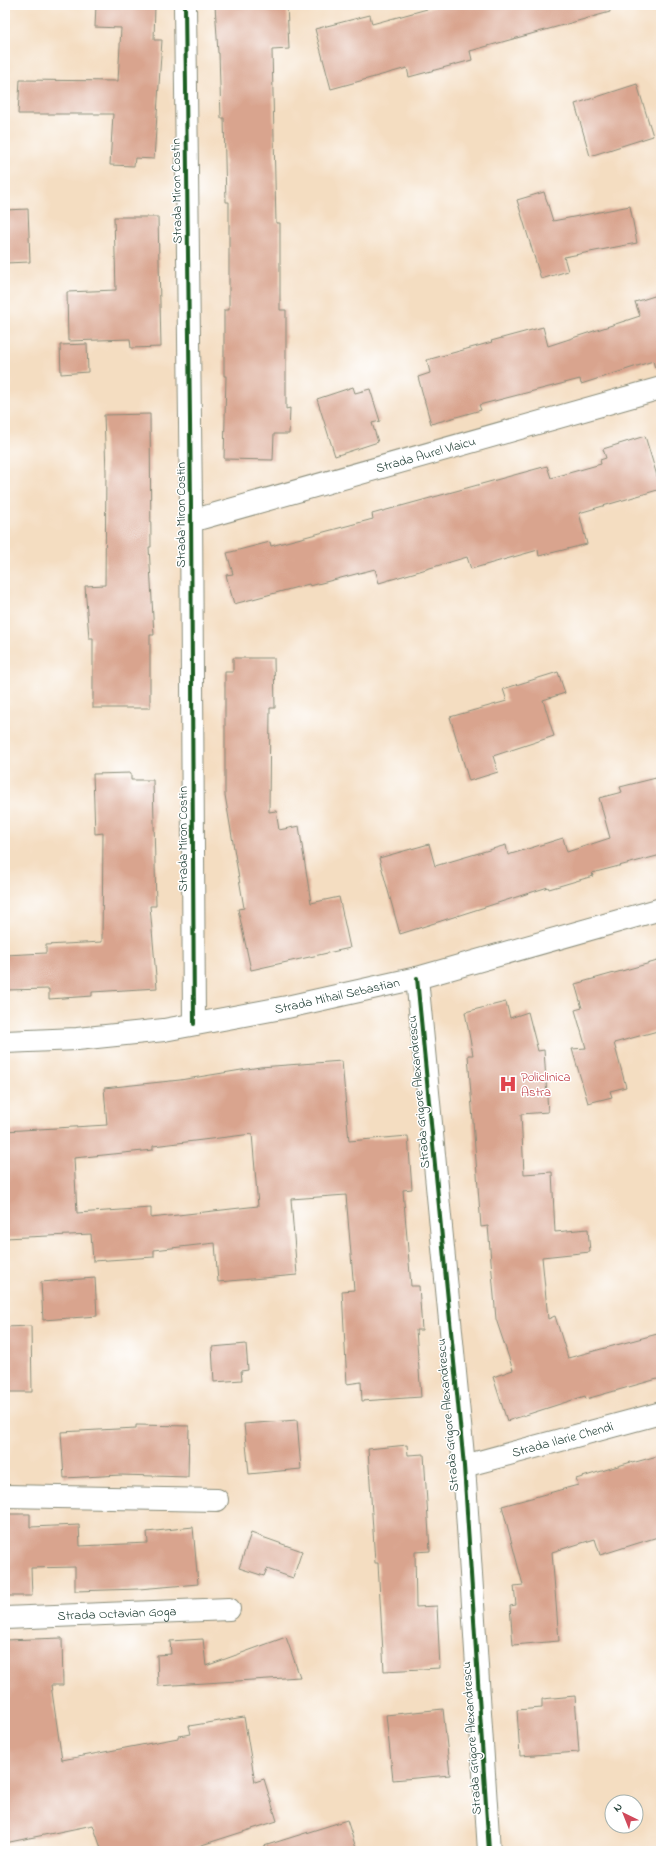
<svg xmlns="http://www.w3.org/2000/svg" width="666" height="1856" font-family="'Indie Flower',sans-serif">
	<style>
		.building { fill: #d9a48e; fill-rule: evenodd }
		.lines { fill: none; stroke-linecap: round; stroke-linejoin: round }
		.minor-casing { stroke: #8a8d7a; stroke-width: 24 }
		.minor { stroke: #fff; stroke-width: 22 }
		.cycleway-casing { stroke: #fff; stroke-width: 6 }
		.cycleway { stroke: #1b5e20; stroke-width: 4 }
		.labels { text-anchor: middle; dominant-baseline: central; stroke-width: 3; stroke-linejoin: round; paint-order: stroke }
		.street-label { font-size: 13px; fill: #1f3d34; stroke: #fff }
		.health-label { font-size: 13px; fill: #be3a42; stroke: #fff; text-anchor: start }
	</style>
	<rect width="100%" height="100%" fill="#fff"/>
	<filter id="ink" filterUnits="userSpaceOnUse"><feTurbulence type="fractalNoise" baseFrequency=".025" numOctaves="2"/><feDisplacementMap in="SourceGraphic" scale="8" xChannelSelector="R" yChannelSelector="G"/><feConvolveMatrix kernelMatrix="1 2 1 2 8 2 1 2 1" color-interpolation-filters="sRGB"/></filter>
	<filter id="wash" filterUnits="userSpaceOnUse"><feTurbulence type="fractalNoise" baseFrequency=".012" numOctaves="4" result="noise"/><feDisplacementMap in="SourceGraphic" scale="16" xChannelSelector="R" yChannelSelector="G"/><feGaussianBlur stdDeviation="0.9" result="paint"/><feColorMatrix in="noise" values="0 0 0 0 0 0 0 0 0 0 0 0 0 0 0 0 0 1.4 0 .05"/><feComposite in="paint" operator="in"/></filter>
	<g filter="url(#wash)">
		<rect width="100%" height="100%" fill="#f4ddc1"/>
		<g id="blocks">
			<path class="building" d="M 96,5 L 155,5 L 154,40 L 162,40 L 154,159 L 135,158 L 134,166 L 110,165 L 113,114 L 18,114 L 20,80 L 118,81 L 121,28 L 95,27 Z
				M 215,5 L 287,5 L 289,49 L 272,50 L 276,223 L 280,223 L 280,310 L 286,310 L 286,409 L 290,408 L 289,434 L 274,434 L 273,460 L 224,459 L 226,376 L 224,376 L 224,310 L 229,310 L 229,202 L 226,202 L 224,118 L 221,118 L 219,53 L 218,53 Z
				M 442,5 L 609,5 L 610,12 L 470,51 L 472,60 L 409,77 L 407,68 L 331,89 L 315,29 L 370,15 L 372,24 Z
				M 637,84 L 653,136 L 590,156 L 575,104 Z
				M 544,192 L 553,221 L 630,206 L 637,243 L 564,257 L 568,271 L 541,279 L 517,200 Z
				M 28,209 L 30,262 L 5,263 L 5,210 Z
				M 114,217 L 158,217 L 161,347 L 131,348 L 130,339 L 68,341 L 67,292 L 116,290 Z
				M 661,294 L 661,367 L 655,368 L 653,361 L 581,384 L 580,379 L 479,405 L 481,410 L 431,424 L 418,377 L 430,373 L 427,360 L 492,342 L 491,341 L 543,327 L 548,346 L 640,316 L 635,302 Z
				M 87,344 L 88,372 L 61,374 L 60,345 Z
				M 353,387 L 355,393 L 370,389 L 380,421 L 372,423 L 378,442 L 335,456 L 317,399 Z
				M 150,414 L 151,547 L 149,547 L 154,635 L 150,635 L 150,708 L 93,708 L 93,638 L 89,638 L 85,586 L 105,585 L 106,472 L 104,415 Z
				M 645,436 L 661,489 L 579,513 L 587,544 L 539,556 L 538,550 L 471,569 L 467,557 L 379,583 L 375,569 L 310,586 L 309,584 L 234,604 L 226,575 L 233,574 L 227,553 L 270,542 L 271,546 L 373,519 L 372,514 L 547,466 L 551,478 L 601,464 L 600,460 L 606,458 L 603,449 Z
				M 233,658 L 274,658 L 275,708 L 270,708 L 269,812 L 276,811 L 279,830 L 299,826 L 311,903 L 339,897 L 350,948 L 251,970 L 238,909 L 244,908 L 225,795 L 225,672 L 233,672 Z
				M 558,672 L 565,693 L 543,700 L 554,736 L 493,756 L 498,772 L 469,781 L 450,717 L 507,701 L 503,689 Z
				M 131,773 L 131,780 L 153,780 L 156,906 L 150,906 L 157,988 L 92,992 L 92,996 L 49,999 L 49,989 L 5,990 L 5,955 L 46,953 L 46,945 L 102,942 L 103,833 L 95,834 L 93,774 Z
				M 656,778 L 661,797 L 661,855 L 592,873 L 593,876 L 549,889 L 548,887 L 400,934 L 379,858 L 429,844 L 435,866 L 506,845 L 508,855 L 563,838 L 567,852 L 610,838 L 599,798 L 622,792 L 620,787 Z
				M 661,960 L 661,1030 L 614,1043 L 626,1087 L 610,1091 L 612,1097 L 588,1103 L 572,1049 L 586,1048 L 575,1010 L 582,1008 L 575,984 Z
				M 506,1002 L 510,1018 L 528,1012 L 538,1051 L 544,1050 L 548,1112 L 521,1114 L 524,1174 L 552,1172 L 555,1232 L 588,1229 L 590,1252 L 542,1257 L 548,1319 L 555,1316 L 568,1358 L 661,1333 L 661,1378 L 586,1399 L 585,1396 L 507,1421 L 493,1377 L 513,1370 L 496,1319 L 488,1226 L 481,1227 L 468,1055 L 473,1055 L 465,1012 Z
				M 342,1061 L 349,1141 L 408,1136 L 412,1189 L 403,1190 L 411,1286 L 419,1286 L 422,1330 L 416,1330 L 421,1397 L 362,1401 L 361,1382 L 347,1384 L 342,1291 L 354,1290 L 346,1195 L 291,1199 L 297,1275 L 218,1282 L 215,1243 L 154,1250 L 154,1257 L 93,1261 L 91,1234 L 5,1238 L 5,1131 L 107,1125 L 104,1088 L 180,1080 L 260,1067 ZM 252,1134 L 258,1206 L 151,1218 L 151,1208 L 77,1213 L 74,1158 L 153,1150 L 153,1146 Z
				M 95,1278 L 97,1316 L 43,1320 L 41,1282 Z
				M 31,1326 L 32,1392 L 5,1392 L 5,1327 Z
				M 246,1344 L 248,1370 L 241,1371 L 242,1380 L 214,1382 L 212,1347 Z
				M 297,1420 L 301,1469 L 249,1474 L 244,1424 Z
				M 136,1425 L 189,1426 L 188,1477 L 121,1475 L 64,1478 L 61,1432 L 136,1428 Z
				M 407,1445 L 408,1455 L 424,1454 L 430,1551 L 415,1552 L 416,1607 L 437,1606 L 440,1668 L 384,1671 L 378,1563 L 375,1563 L 368,1449 Z
				M 661,1455 L 661,1536 L 600,1555 L 595,1539 L 552,1552 L 559,1641 L 513,1645 L 510,1606 L 516,1605 L 514,1586 L 523,1585 L 502,1506 L 578,1485 L 576,1479 L 631,1462 L 632,1463 Z
				M 5,1514 L 30,1514 L 30,1527 L 79,1525 L 80,1546 L 148,1543 L 147,1532 L 193,1527 L 198,1584 L 139,1589 L 75,1591 L 75,1567 L 31,1568 L 32,1596 L 5,1596 Z
				M 251,1533 L 302,1551 L 293,1578 L 267,1569 L 264,1576 L 239,1568 Z
				M 286,1637 L 300,1677 L 158,1686 L 157,1655 L 171,1654 L 170,1641 L 203,1639 L 206,1666 Z
				M 62,1638 L 63,1685 L 51,1685 L 62,1760 L 178,1738 L 178,1736 L 191,1734 L 189,1726 L 244,1717 L 255,1782 L 264,1779 L 277,1821 L 183,1851 L 102,1851 L 93,1825 L 5,1843 L 5,1640 Z
				M 575,1696 L 579,1752 L 520,1756 L 517,1710 L 542,1708 L 542,1699 Z
				M 443,1709 L 450,1775 L 393,1780 L 386,1715 Z
				M 347,1820 L 357,1851 L 265,1851 L 264,1846 Z"/>
		</g>
	</g>
	<g filter="url(#ink)">
		<use href="#blocks" fill-opacity="0" stroke="#8a8d7a" stroke-width="1"/>
		<g class="lines">
			<g class="minor-casing">
				<g id="minor">
					<path d="M 185,5 L 191,505 L 194,1024"/>
					<path id="s1" d="M 191,521 L 661,388"/>
					<path d="M 417,978 L 464,1466 L 489,1851"/>
					<path id="s2" d="M 5,1042 L 77,1039 L 164,1030 L 287,1007 L 417,978 L 661,909"/>
					<path id="s3" d="M 464,1466 L 661,1413"/>
					<path d="M 5,1496 L 217,1500"/>
					<path id="s4" d="M 5,1618 L 229,1609"/>
				</g>
			</g>
			<use href="#minor" class="minor"/>
			<g class="cycleway-casing">
				<path id="cycleway" d="M 185,5 L 191,505 L 194,1024
					M 417,978 L 464,1466 L 489,1851"/>
			</g>
			<use href="#cycleway" class="cycleway"/>
		</g>
	</g>
	<defs>
		<g id="hospital-bare" transform="scale(1.38)"><path d="M-5-5h3v3.5h4V-5h3V5h-3V1.5h-4V5h-3Z" fill="#e0444e" stroke="#fff" stroke-width="2.5" paint-order="stroke"/></g>
	</defs>
	<g fill-rule="evenodd">
		<use href="#hospital-bare" x="508" y="1084"/>
	</g>
	<g class="labels">
		<g class="street-label">
			<text transform="translate(177 191) rotate(-91)">Strada Miron Costin</text>
			<text stroke="none"><textPath href="#s1" startOffset="244">Strada Aurel Vlaicu</textPath></text>
			<text transform="translate(181 515) rotate(-90)">Strada Miron Costin</text>
			<text transform="translate(183 839) rotate(-90)">Strada Miron Costin</text>
			<text stroke="none"><textPath href="#s2" startOffset="336">Strada Mihail Sebastian</textPath></text>
			<text transform="translate(419 1092) rotate(-95)">Strada Grigore Alexandrescu</text>
			<text transform="translate(448 1415) rotate(-95)">Strada Grigore Alexandrescu</text>
			<text stroke="none"><textPath href="#s3" startOffset="102">Strada Ilarie Chendi</textPath></text>
			<text stroke="none"><textPath href="#s4" startOffset="112">Strada Octavian Goga</textPath></text>
			<text transform="translate(472 1738) rotate(-94)">Strada Grigore Alexandrescu</text>
		</g>
		<g class="health-label">
			<text x="521" y="1077">Policlinica<tspan x="521" dy="15">Astra</tspan></text>
		</g>
	</g>
	<rect width="666" height="1856" fill="none" stroke="#fff" stroke-width="20"/>
	<g transform="translate(624 1814) rotate(317)"><circle r="19" fill="#ffffff" stroke="#a5b1ae"/>
	<path d="M0-3L7 15L0 10L-7 15Z" fill="#d1495b"/>
	<text y="-6" font-size="11" font-weight="bold" text-anchor="middle" fill="#1f3d34">N</text>
	</g>
</svg>
